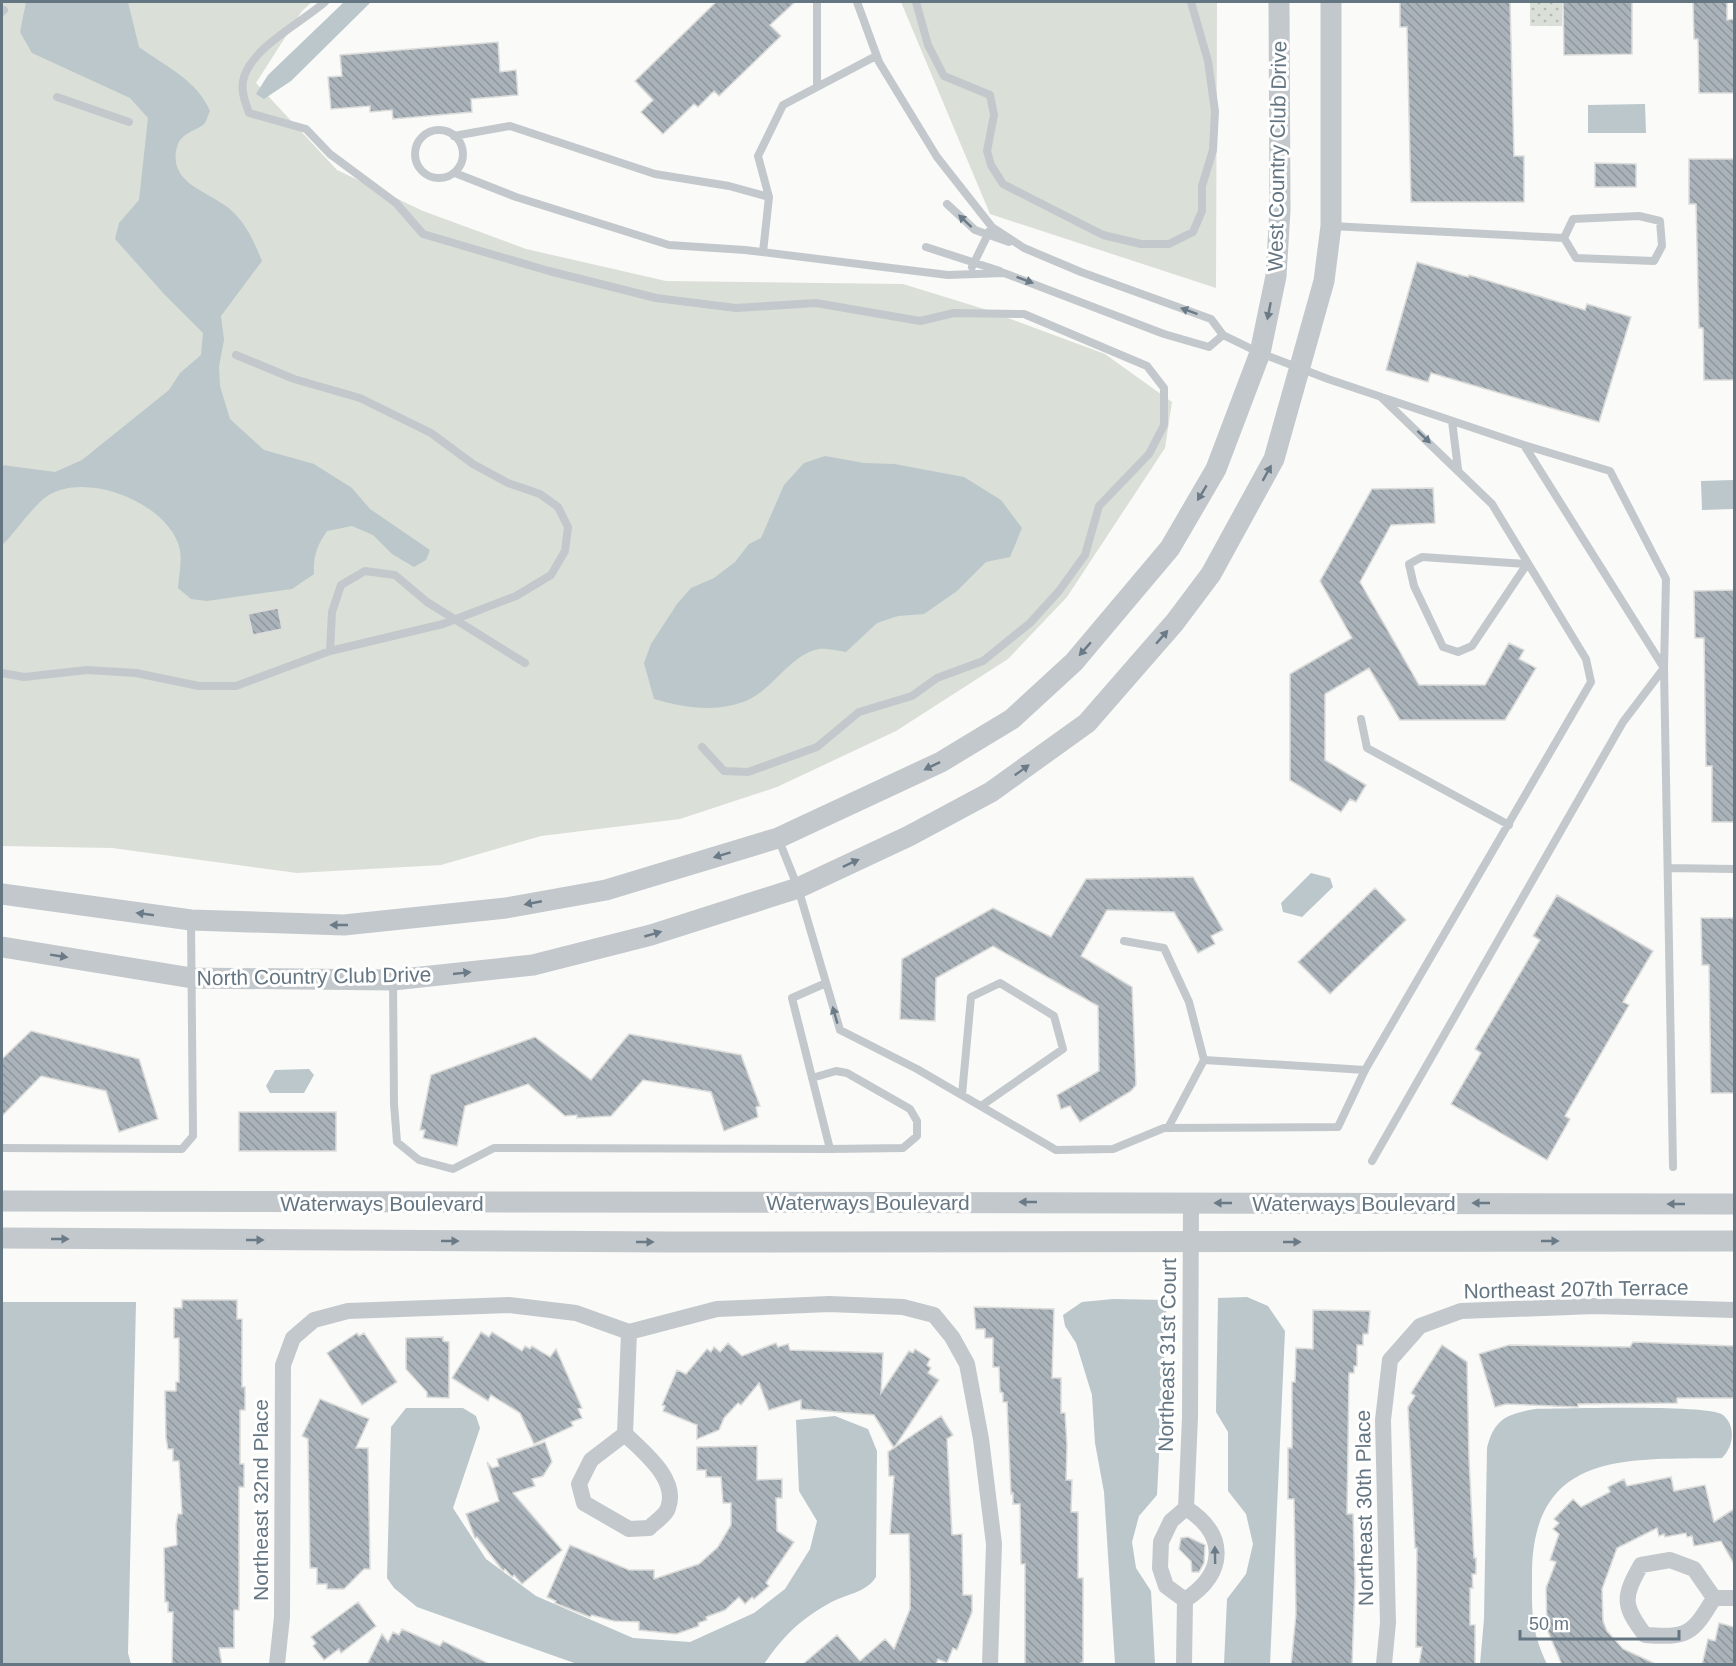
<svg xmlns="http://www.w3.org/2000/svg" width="1736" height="1666" font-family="Arial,sans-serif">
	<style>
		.grass { fill: #dadfd7 }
		.park { fill: url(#park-dots) }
		.water { fill: #bbc7cb }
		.building { fill: url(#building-back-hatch); stroke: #dcdcda; stroke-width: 1.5 }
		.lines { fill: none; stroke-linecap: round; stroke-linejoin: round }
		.service { stroke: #c3c8cc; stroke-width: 8 }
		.minor { stroke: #c3c8cc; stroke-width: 16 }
		.tertiary { stroke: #c3c8cc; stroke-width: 21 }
		.oneway { fill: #6a7a87 }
		.labels { text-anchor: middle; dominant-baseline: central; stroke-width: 6; stroke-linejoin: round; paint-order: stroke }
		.street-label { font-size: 21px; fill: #657683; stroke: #fff }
	</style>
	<defs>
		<pattern id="park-dots" width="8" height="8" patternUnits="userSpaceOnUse" patternTransform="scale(1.5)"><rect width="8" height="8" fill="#dadfd7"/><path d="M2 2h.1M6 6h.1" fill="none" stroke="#b4b9b4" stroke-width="1.8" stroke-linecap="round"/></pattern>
		<pattern id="building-back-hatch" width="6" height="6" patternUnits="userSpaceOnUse" patternTransform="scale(1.5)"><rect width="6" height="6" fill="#aab3b9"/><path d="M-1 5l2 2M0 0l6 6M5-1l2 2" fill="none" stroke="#8e969c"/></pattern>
	</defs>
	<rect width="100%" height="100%" fill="#fafaf8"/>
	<path class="grass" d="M 2,2 L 312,2 L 302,11 L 256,83 L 337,170 L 423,211 L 526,249 L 666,281 L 903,284 L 984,309 L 1105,354 L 1172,402 L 1165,448 L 1067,597 L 1008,659 L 896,731 L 777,787 L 680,819 L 541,836 L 441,865 L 297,873 L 112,848 L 2,846 Z
		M 901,2 L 1217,2 L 1216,288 L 990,214 Z"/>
	<path class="park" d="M 1530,2 L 1562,2 L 1562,26 L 1530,26 Z"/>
	<path class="water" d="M 26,2 L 128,2 L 139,47 C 165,66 197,80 210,111 C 208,114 207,121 204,124 C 195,132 181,132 177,147 C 167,185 211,191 232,211 C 247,225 254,242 262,261 L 221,316 L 224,340 L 219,366 L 220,386 L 230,419 L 264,450 L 314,464 L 352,488 L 370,509 L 430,550 L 426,560 L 414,567 L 392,554 L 373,535 L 352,526 L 327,531 C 317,545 313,557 314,574 L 292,589 L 207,601 L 191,599 L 178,588 C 179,576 182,562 180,550 C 171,504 85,469 46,497 C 32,507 15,533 2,545 L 2,465 L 55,472 L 82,460 L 169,390 L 180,373 L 201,355 L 203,333 L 164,294 L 115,239 L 119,223 L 139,200 L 148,118 L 130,98 L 32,53 L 20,32 Z
		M 344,2 L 371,2 L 291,81 L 264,99 L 256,94 L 268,75 Z
		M 1645,104 L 1646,133 L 1588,133 L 1588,105 Z
		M 825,456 L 864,463 L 894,464 L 964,477 L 1001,500 L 1022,528 L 1010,557 L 986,562 L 957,591 L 924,614 L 898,616 L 877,623 L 846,652 C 838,651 827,648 819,649 C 791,654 774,688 748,700 C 718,713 684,708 654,699 L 644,663 L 651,644 L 677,604 L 691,588 L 714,578 L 735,562 L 749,544 L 761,538 L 784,485 L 804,463 Z
		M 1734,480 L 1734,509 L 1702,510 L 1701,481 Z
		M 1311,873 L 1330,878 L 1333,887 L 1302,917 L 1283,912 L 1281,903 Z
		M 309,1069 L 314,1075 L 304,1093 L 270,1093 L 266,1086 L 275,1070 Z
		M 1247,1297 L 1268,1306 L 1285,1331 L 1270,1664 L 1224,1664 L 1227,1599 L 1246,1574 L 1253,1544 L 1246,1514 L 1228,1491 L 1228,1432 L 1216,1412 L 1218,1298 Z
		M 1113,1299 L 1167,1300 L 1157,1495 L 1139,1516 L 1132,1542 L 1136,1568 L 1151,1591 L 1155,1664 L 1115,1664 L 1104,1492 L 1095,1443 L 1092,1395 L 1076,1343 L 1065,1326 L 1063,1315 L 1082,1302 Z
		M 2,1302 L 136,1302 L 128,1653 L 131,1664 L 2,1664 Z
		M 406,1408 L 463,1408 L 476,1416 L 480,1428 L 453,1508 L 486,1559 L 536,1596 L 633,1638 L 690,1642 L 754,1613 L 785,1589 L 810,1549 L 817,1521 L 799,1491 L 796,1420 L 835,1416 L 868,1429 L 877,1451 L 876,1577 C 865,1594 844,1594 828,1604 C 797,1622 784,1636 764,1664 L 577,1664 L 417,1607 L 394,1588 L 387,1578 L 391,1427 Z
		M 1535,1409 C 1564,1409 1707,1404 1723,1415 C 1736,1426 1734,1446 1722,1458 C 1632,1460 1534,1448 1532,1571 C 1532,1610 1530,1629 1547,1664 L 1480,1664 L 1484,1619 L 1487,1448 C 1494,1419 1507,1414 1535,1409 Z"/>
	<path class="building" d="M 716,2 L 795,2 L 770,25 L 781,36 L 719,96 L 714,91 L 698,107 L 694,104 L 663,134 L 641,112 L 653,100 L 635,81 Z
		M 1400,2 L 1510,2 L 1514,156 L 1524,156 L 1524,202 L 1411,202 L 1407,27 L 1400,27 Z
		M 1563,2 L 1632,2 L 1632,54 L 1564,55 Z
		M 1693,2 L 1727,2 L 1727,20 L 1734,19 L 1734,93 L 1699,93 L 1698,39 L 1694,39 Z
		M 498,42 L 500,72 L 516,70 L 518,95 L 471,99 L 472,112 L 393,119 L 392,110 L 370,112 L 370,106 L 331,109 L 328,77 L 342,76 L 340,55 Z
		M 1689,159 L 1734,159 L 1734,380 L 1704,380 L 1703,328 L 1699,328 L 1696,204 L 1689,204 Z
		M 1595,163 L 1636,164 L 1636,187 L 1595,187 Z
		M 1417,262 L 1468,277 L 1469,275 L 1585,310 L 1587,304 L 1631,317 L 1599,422 L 1431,373 L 1428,382 L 1386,370 Z
		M 1433,488 L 1435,523 L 1391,525 L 1360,582 L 1419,685 L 1485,685 L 1509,643 L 1524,650 L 1519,659 L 1536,668 L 1505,720 L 1400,720 L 1369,668 L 1325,694 L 1325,760 L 1366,785 L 1356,802 L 1350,799 L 1341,812 L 1290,780 L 1290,674 L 1352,638 L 1320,581 L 1372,489 Z
		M 1734,590 L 1734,822 L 1712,822 L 1712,766 L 1706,766 L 1704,638 L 1695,638 L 1694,591 Z
		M 278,608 L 282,629 L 253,635 L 248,614 Z
		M 1193,877 L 1223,930 L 1211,936 L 1215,944 L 1198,953 L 1174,912 L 1107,910 L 1081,956 L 1132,987 L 1136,1085 L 1131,1091 L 1080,1122 L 1070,1106 L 1061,1109 L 1057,1095 L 1099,1071 L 1098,1006 L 993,946 L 936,978 L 935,1021 L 900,1019 L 902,959 L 993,908 L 1051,937 L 1086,879 Z
		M 1375,888 L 1406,920 L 1330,994 L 1298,962 Z
		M 1557,895 L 1653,951 L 1623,1002 L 1629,1005 L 1565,1116 L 1570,1119 L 1547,1160 L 1451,1104 L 1481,1053 L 1475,1049 L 1540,940 L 1533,936 Z
		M 1701,918 L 1734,918 L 1734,1093 L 1711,1093 L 1709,965 L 1702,965 Z
		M 31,1031 L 139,1059 L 158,1119 L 119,1132 L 106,1091 L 41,1076 L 2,1116 L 2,1059 Z
		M 629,1034 L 741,1055 L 760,1106 L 756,1107 L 758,1117 L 724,1131 L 711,1092 L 643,1080 L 611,1116 L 577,1118 L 577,1115 L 565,1116 L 528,1084 L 465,1106 L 457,1146 L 423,1138 L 425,1130 L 420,1130 L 431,1075 L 535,1037 L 591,1080 Z
		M 239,1112 L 336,1112 L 336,1151 L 239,1151 Z
		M 182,1300 L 237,1300 L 237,1319 L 242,1319 L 242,1387 L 245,1387 L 245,1410 L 240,1410 L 240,1464 L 244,1464 L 244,1487 L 239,1487 L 239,1610 L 234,1610 L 234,1648 L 219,1648 L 222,1665 L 172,1665 L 173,1612 L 168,1612 L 168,1602 L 165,1602 L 164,1548 L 177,1545 L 176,1525 L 178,1514 L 182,1514 L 179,1461 L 173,1461 L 173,1449 L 168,1449 L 166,1438 L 165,1391 L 176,1391 L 176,1382 L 179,1382 L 179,1338 L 174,1338 L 174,1308 L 182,1308 Z
		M 974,1307 L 1054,1309 L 1052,1378 L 1061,1378 L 1061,1413 L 1065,1413 L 1067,1446 L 1066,1480 L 1072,1480 L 1071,1512 L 1078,1512 L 1078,1578 L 1083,1578 L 1083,1662 L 1077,1665 L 1025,1665 L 1025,1564 L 1021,1564 L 1020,1504 L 1013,1504 L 1013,1493 L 1011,1494 L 1007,1402 L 1003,1402 L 1003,1393 L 1000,1392 L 999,1367 L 993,1367 L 993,1338 L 985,1338 L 985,1329 L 976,1329 Z
		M 1313,1310 L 1370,1311 L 1368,1334 L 1363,1334 L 1363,1345 L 1357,1345 L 1357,1366 L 1354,1366 L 1354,1373 L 1349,1373 L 1347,1514 L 1353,1514 L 1355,1581 L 1352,1665 L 1291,1665 L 1296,1614 L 1294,1499 L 1288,1499 L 1288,1448 L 1292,1448 L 1292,1382 L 1295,1382 L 1296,1348 L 1313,1349 Z
		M 481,1332 L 489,1337 L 492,1332 L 522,1351 L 525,1346 L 530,1349 L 532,1346 L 550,1357 L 556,1349 L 582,1408 L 578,1409 L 582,1418 L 571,1422 L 573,1426 L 534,1444 L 520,1413 L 491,1395 L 488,1401 L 452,1378 Z
		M 357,1333 L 359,1336 L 364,1333 L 397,1382 L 362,1405 L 327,1353 Z
		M 443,1337 L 443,1341 L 449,1342 L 449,1398 L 427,1397 L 427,1392 L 406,1369 L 406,1338 Z
		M 1633,1342 L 1734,1346 L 1734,1398 L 1677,1398 L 1677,1403 L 1578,1404 L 1578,1407 L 1506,1404 L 1495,1407 L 1479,1354 L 1509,1345 L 1630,1347 Z
		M 728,1343 L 742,1356 L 776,1343 L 778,1347 L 788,1344 L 790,1350 L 883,1353 L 881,1393 L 909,1351 L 913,1353 L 915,1349 L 930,1359 L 927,1365 L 931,1368 L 928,1373 L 939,1380 L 894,1448 L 874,1415 L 801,1409 L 801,1400 L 769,1410 L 759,1383 L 741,1405 L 738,1403 L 724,1418 L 719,1430 L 697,1439 L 697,1425 L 663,1411 L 665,1406 L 662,1405 L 677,1370 L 686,1374 L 707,1349 L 711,1352 L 714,1347 L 720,1352 Z
		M 1442,1345 L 1467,1362 L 1469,1459 L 1474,1558 L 1476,1558 L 1476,1574 L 1472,1574 L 1473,1588 L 1470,1588 L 1470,1625 L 1475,1625 L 1475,1665 L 1419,1665 L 1422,1647 L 1416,1647 L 1417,1548 L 1415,1548 L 1408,1407 L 1415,1396 L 1411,1393 Z
		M 320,1399 L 369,1419 L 356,1448 L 368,1448 L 370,1569 L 364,1569 L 344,1589 L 327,1589 L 327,1584 L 317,1584 L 317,1568 L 310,1568 L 308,1439 L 302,1436 Z
		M 941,1416 L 953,1435 L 947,1439 L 952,1535 L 962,1534 L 963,1595 L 972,1595 L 972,1612 L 957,1650 L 953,1648 L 947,1663 L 938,1659 L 936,1665 L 802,1665 L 837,1635 L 860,1661 L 885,1639 L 894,1649 L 910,1609 L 910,1577 L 909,1534 L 890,1534 L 894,1476 L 889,1476 L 888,1452 Z
		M 545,1442 L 552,1462 L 543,1476 L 532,1479 L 535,1486 L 513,1493 L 562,1550 L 522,1584 L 514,1575 L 512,1577 L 505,1569 L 503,1571 L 477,1537 L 475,1538 L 466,1514 L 499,1501 L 487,1462 L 492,1468 L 499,1466 L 497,1459 Z
		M 757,1446 L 757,1480 L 782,1479 L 782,1498 L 776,1498 L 777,1531 L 794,1542 L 766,1583 L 769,1586 L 754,1599 L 752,1597 L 745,1604 L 739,1597 L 725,1610 L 706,1617 L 707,1620 L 698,1623 L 699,1626 L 676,1634 L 639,1630 L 639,1622 L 614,1621 L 592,1615 L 590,1617 L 555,1603 L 556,1601 L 547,1597 L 570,1545 L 629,1570 L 654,1570 L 654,1579 L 699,1564 L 718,1547 L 731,1525 L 731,1503 L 723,1503 L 721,1477 L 706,1477 L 706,1470 L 697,1470 L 697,1447 Z
		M 1671,1477 L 1674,1491 L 1705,1485 L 1714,1522 L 1734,1509 L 1734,1564 L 1721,1541 L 1694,1546 L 1692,1536 L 1687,1537 L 1686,1533 L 1665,1537 L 1664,1534 L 1659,1536 L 1657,1528 L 1617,1548 L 1602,1589 L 1603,1621 L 1607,1631 L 1623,1649 L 1658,1665 L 1562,1665 L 1547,1629 L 1546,1588 L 1556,1562 L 1550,1560 L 1559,1534 L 1553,1529 L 1559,1523 L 1554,1519 L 1573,1499 L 1581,1507 L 1610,1492 L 1608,1487 L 1624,1479 L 1627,1486 Z
		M 1188,1537 L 1205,1545 L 1204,1563 L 1199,1572 L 1192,1572 L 1191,1561 L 1179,1549 L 1181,1538 Z
		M 358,1602 L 376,1626 L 341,1653 L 339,1649 L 324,1660 L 313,1646 L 316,1643 L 311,1637 Z
		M 1719,1623 L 1734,1627 L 1734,1665 L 1702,1665 L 1708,1639 L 1715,1641 Z
		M 402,1629 L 440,1646 L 443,1641 L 491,1665 L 367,1665 L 382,1634 L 388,1642 L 393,1632 L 399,1635 Z"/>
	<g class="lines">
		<path class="service" d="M 325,2 C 302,22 253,47 244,77 C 240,90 245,101 249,113 L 306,129 L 330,154 L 396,203 L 423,234 L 549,271 L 656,298 L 736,308 L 816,303 L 920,321 L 954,313 L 1024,314 L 1147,366 L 1164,388 L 1164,425 L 1149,454 L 1099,506 L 1085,555 L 1059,591 L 1030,623 L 983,661 L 937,678 L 912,696 L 859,712 L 817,747 L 748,772 L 724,771 L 702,747
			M 817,2 L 817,87
			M 916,2 L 928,45 L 944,76 L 990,95 L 994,115 L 987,151 L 991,165 L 1003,184 L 1103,235 L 1141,244 L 1169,244 L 1193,232 L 1202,211 L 1202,186 L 1213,150 L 1215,111 L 1208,61 L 1191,2
			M 2,12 L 4,10
			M 57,97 L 129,122
			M415 154a24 24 0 1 1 48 0a24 24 0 1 1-48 0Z
			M 454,136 L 510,126 L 655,174 L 729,186 L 769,197 L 758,156 L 783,105 L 876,56
			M 455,173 L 516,197 L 669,245 L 745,250 L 948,275 L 1004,273 L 1164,334 L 1209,347 L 1223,335 L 1211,319 L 1081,272 L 1024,248 L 992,227 L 937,157 L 879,62 L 857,2
			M 947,204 L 975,230 L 1009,242
			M 1639,216 L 1660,221 L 1662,246 L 1654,261 L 1576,258 L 1564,238 L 1573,219 Z
			M 1331,226 L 1564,238
			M 926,247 L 1000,271
			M 763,252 L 769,197
			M 972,267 L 990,230
			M 1223,335 L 1260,353 L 1328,379 L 1524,445 L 1664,668 L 1673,1167
			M 1452,421 L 1458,469
			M 1422,557 L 1527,564 L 1472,646 L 1458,652 L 1443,647 L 1414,586 L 1409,564 Z
			M 330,651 L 332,612 L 341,585 L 365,571 L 395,575 L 427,602 L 525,663
			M 2,673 L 24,677 L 87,670 L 136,673 L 199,686 L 236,686 L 330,651 L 443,624 L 516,596 L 551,575 L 565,551 L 568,527 L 558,507 L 540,494 L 508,483 L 473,464 L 431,433 L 360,398 L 294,379 L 236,355
			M 1361,719 L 1367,748 L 1509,825
			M 778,838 L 798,888 L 840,1030 L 917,1069 L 1056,1150 L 1113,1149 L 1164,1128 L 1338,1127 L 1365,1070 L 1591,682 L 1586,659 L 1492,504 L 1381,397
			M 1668,868 L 1734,869
			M 1124,941 L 1164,948 L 1189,1002 L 1204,1060
			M 393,980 L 394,1104 L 397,1142 L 419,1160 L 453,1169 L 494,1148 L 830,1149 L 792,998 L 826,983
			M 812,1078 L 836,1071 L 847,1073 L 910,1109 L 917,1121 L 917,1136 L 903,1148 L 830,1149
			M 962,1095 L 971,997 L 1000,983 L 1054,1016 L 1063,1049 L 981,1106
			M 1168,1128 L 1204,1060 L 1365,1070
			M 2,1148 L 182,1149 L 193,1136 L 191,921
			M 1372,1161 L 1623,722 L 1664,668 L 1666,579 L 1610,471 L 1524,445"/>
		<path class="minor" d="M 625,1434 C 643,1452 679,1479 668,1508 C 666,1515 654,1523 649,1528 L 629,1529 L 584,1503 L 579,1484 L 591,1460 Z
			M 625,1434 L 629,1332
			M 1670,1560 L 1694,1569 L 1714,1598 C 1692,1635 1687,1638 1645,1635 C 1622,1605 1623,1597 1641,1565 Z
			M 1714,1598 L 1734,1598
			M 1185,1600 L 1166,1586 L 1160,1568 L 1161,1542 L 1171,1521 L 1186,1508 L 1190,1417 L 1191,1202
			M 1185,1600 C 1226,1573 1228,1535 1186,1508
			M 277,1664 L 282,1617 L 283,1365 L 293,1338 L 314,1320 L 348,1311 L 509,1305 L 576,1313 L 629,1332 L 717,1309 L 829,1304 L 903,1307 L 934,1315 L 952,1337 L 967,1364 L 981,1439 L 994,1544 L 990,1664
			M 1184,1664 L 1185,1600
			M 1384,1664 L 1388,1623 L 1383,1420 L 1390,1360 L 1420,1326 L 1461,1311 L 1595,1306 L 1734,1310"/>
		<path class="tertiary" d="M 2,894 L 191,920 L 344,925 L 506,908 L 606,890 L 778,838 L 941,762 L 1012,719 L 1074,662 L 1170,548 L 1216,469 L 1260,353 L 1276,276 L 1280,210 L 1279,2
			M 2,947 L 192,978 L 393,980 L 533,965 L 651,935 L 798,888 L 909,836 L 991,792 L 1087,723 L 1175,622 L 1211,574 L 1274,459 L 1324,281 L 1331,226 L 1331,2
			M 2,1201 L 1734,1204
			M 2,1238 L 671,1242 L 1734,1241"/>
	</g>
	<defs><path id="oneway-solid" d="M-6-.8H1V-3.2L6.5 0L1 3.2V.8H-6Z" transform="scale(1.5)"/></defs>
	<g class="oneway">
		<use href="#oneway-solid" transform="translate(965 221) rotate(-137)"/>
		<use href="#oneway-solid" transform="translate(1025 280) rotate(21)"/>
		<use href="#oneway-solid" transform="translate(1189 311) rotate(-160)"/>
		<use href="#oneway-solid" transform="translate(1269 311) rotate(101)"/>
		<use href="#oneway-solid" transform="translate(1424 437) rotate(43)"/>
		<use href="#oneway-solid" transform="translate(1267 473) rotate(-61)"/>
		<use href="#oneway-solid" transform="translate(1202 493) rotate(121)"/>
		<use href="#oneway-solid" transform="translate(1162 637) rotate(-49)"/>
		<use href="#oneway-solid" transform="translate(1085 649) rotate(131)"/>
		<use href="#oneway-solid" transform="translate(932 766) rotate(154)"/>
		<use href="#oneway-solid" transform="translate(1022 770) rotate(-36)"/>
		<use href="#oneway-solid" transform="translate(722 855) rotate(163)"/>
		<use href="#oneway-solid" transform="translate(851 863) rotate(-25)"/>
		<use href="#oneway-solid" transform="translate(533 903) rotate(169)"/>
		<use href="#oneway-solid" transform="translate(145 914) rotate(-172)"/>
		<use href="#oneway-solid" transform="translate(339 925) rotate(180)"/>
		<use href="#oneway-solid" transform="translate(653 934) rotate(-16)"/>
		<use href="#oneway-solid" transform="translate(59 956) rotate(9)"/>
		<use href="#oneway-solid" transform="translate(462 973) rotate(-6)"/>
		<use href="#oneway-solid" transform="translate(835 1015) rotate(-106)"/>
		<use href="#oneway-solid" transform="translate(1028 1202) rotate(-180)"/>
		<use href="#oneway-solid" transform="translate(1223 1203) rotate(-180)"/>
		<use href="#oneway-solid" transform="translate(1481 1203) rotate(-180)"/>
		<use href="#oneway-solid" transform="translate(1676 1204) rotate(-180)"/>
		<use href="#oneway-solid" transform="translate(60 1239)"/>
		<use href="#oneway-solid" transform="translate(255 1240)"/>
		<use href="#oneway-solid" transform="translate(450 1241)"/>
		<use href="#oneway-solid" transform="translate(1550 1241)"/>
		<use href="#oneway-solid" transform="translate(645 1242)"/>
		<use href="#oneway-solid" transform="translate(1292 1242)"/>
		<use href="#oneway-solid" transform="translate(1215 1555) rotate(-91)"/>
	</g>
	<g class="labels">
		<g class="street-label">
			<text transform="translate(1277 156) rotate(-89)">West Country Club Drive</text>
			<text transform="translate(314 976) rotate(-1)">North Country Club Drive</text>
			<text x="868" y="1202">Waterways Boulevard</text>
			<text x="382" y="1203">Waterways Boulevard</text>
			<text x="1354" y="1203">Waterways Boulevard</text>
			<text transform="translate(1576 1289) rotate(-1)">Northeast 207th Terrace</text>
			<text transform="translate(1167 1355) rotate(-89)">Northeast 31st Court</text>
			<text transform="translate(260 1500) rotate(-90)">Northeast 32nd Place</text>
			<text transform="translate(1364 1508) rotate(-91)">Northeast 30th Place</text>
		</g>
	</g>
	<rect width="1736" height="1666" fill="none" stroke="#657683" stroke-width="6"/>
	<path d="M1520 1630v9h159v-9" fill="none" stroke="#657683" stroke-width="3"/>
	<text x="1529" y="1630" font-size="18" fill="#657683" stroke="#ffffff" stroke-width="4.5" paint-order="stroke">50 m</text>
</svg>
